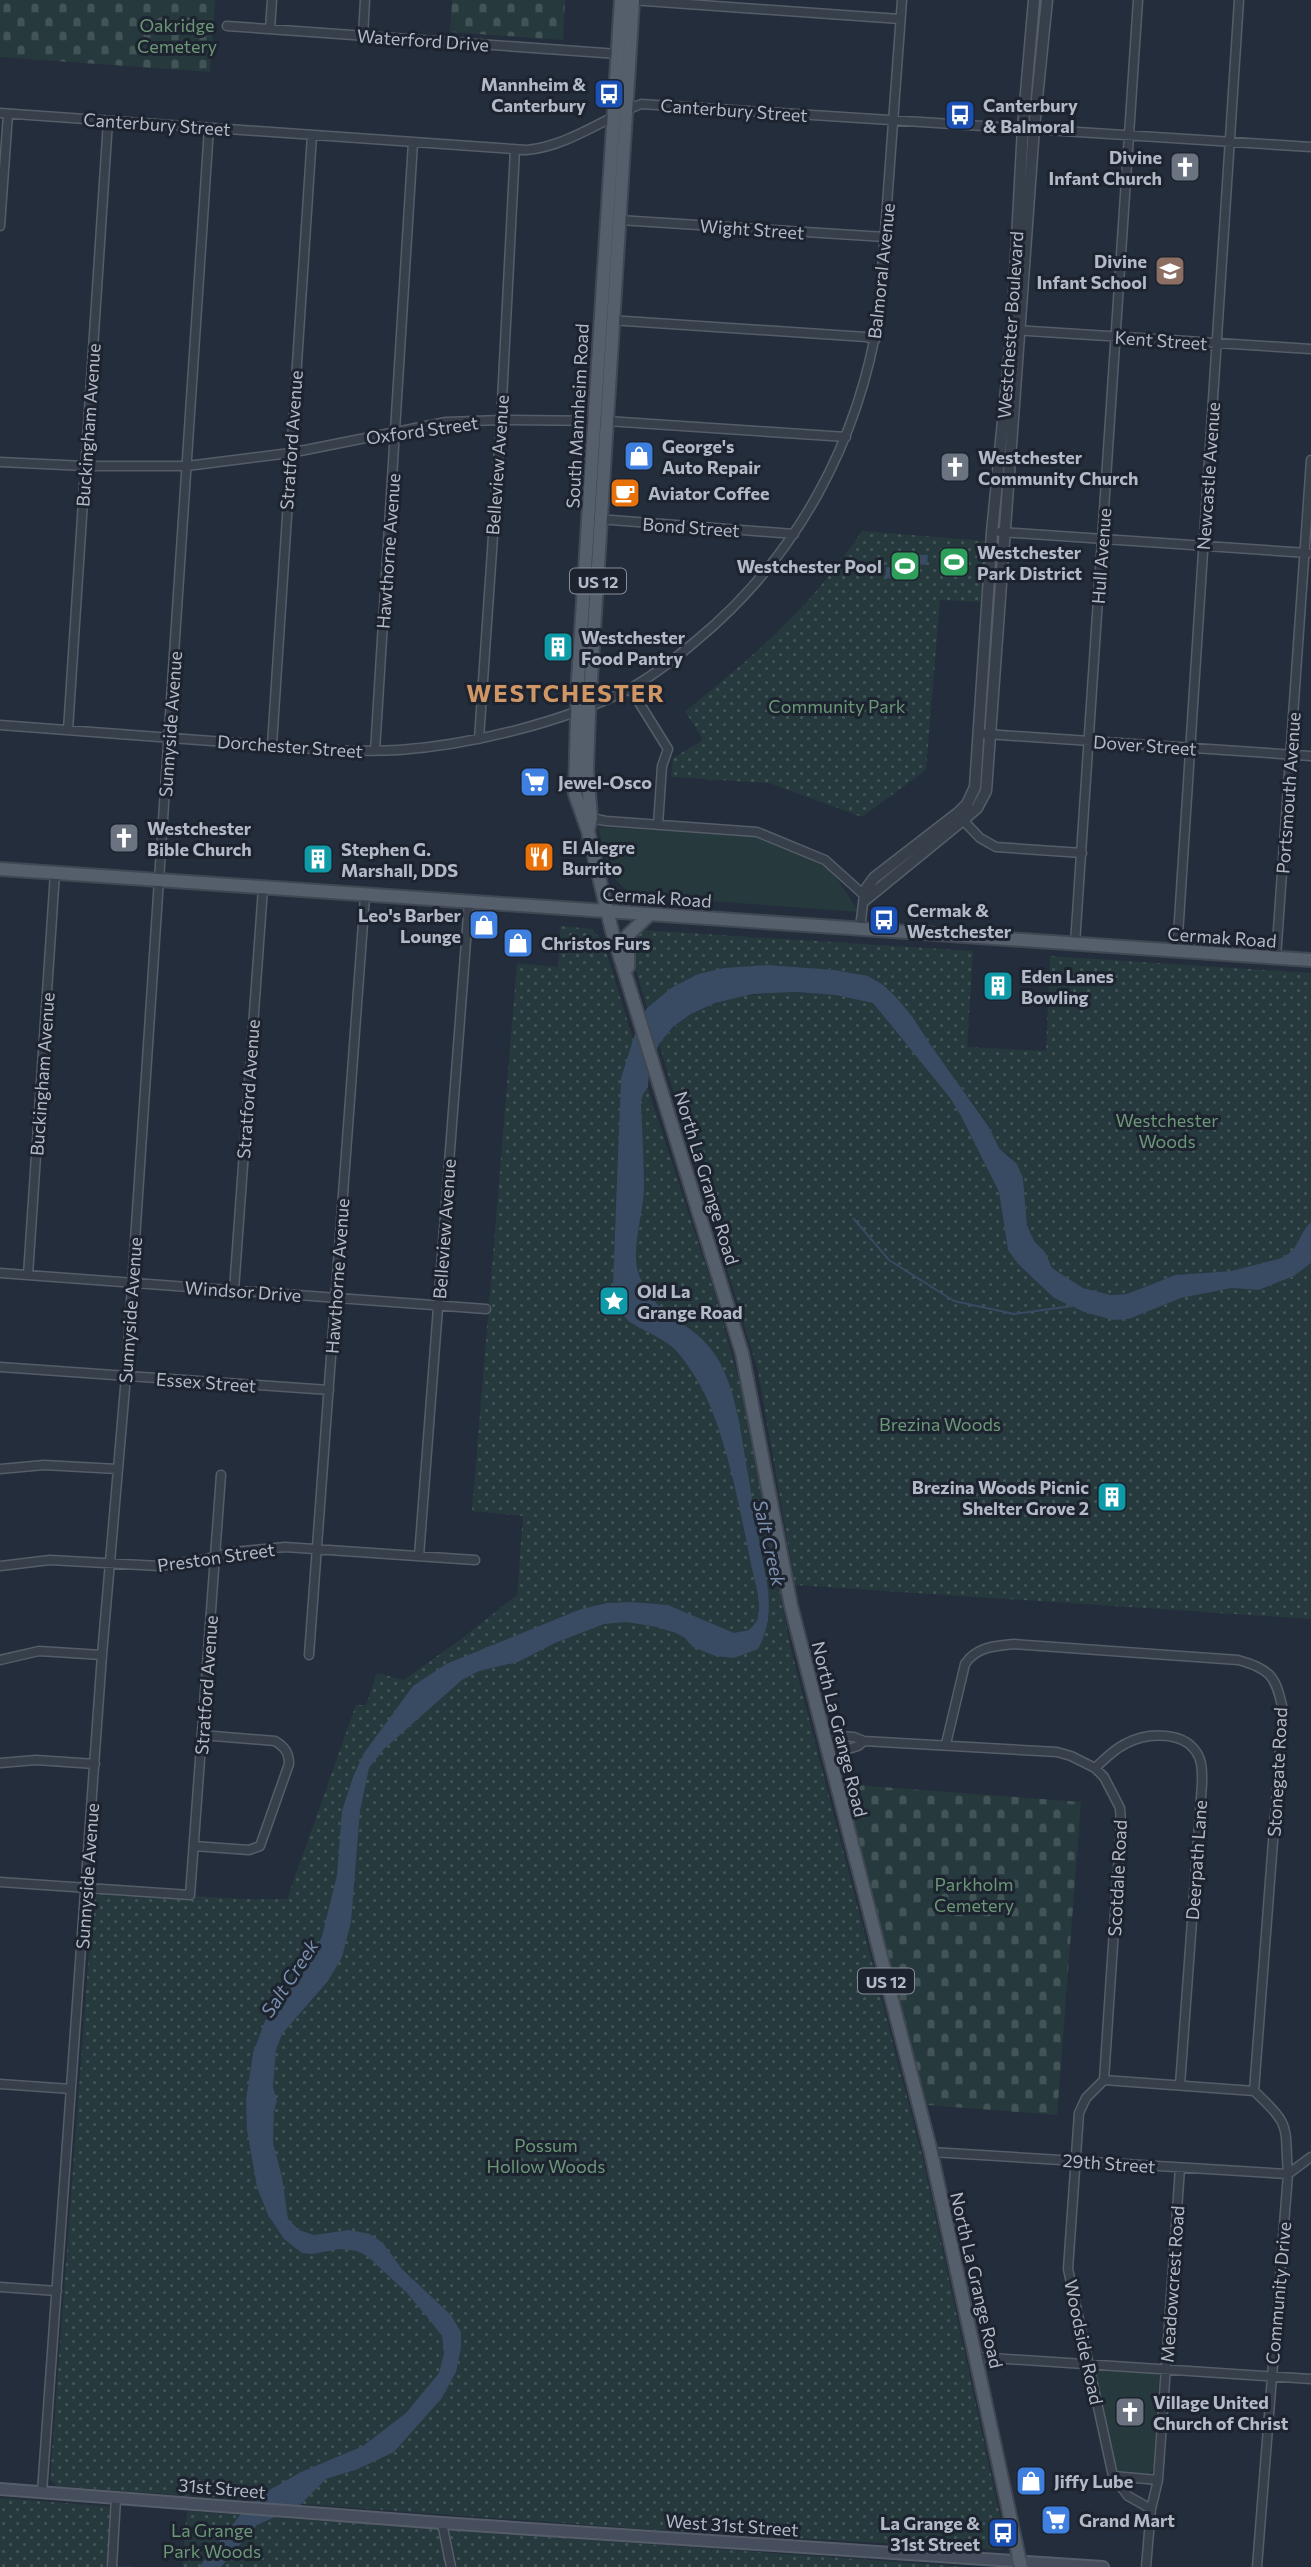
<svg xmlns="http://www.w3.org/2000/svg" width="1311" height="2567" font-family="Commissioner,sans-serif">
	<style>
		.grass { fill: #26393c; fill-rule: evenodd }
		.cemetery { fill: url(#cemetery-stones) }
		.park { fill: url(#park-dots) }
		.water { fill: #394a63 }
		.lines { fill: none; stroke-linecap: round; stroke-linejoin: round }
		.stream { stroke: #394a63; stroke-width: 2 }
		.minor-casing { stroke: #555d69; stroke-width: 11 }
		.tertiary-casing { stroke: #555d69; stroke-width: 13 }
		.secondary-casing { stroke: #555d69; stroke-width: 14 }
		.primary-casing { stroke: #404854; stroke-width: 16 }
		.minor { stroke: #373f4b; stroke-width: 8 }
		.tertiary { stroke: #373f4b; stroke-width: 10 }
		.secondary { stroke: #464e5e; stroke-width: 10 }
		.primary { stroke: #555e6b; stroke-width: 12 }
		.labels { text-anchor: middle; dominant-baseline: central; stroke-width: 6; stroke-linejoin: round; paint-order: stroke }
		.shield { fill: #1d2430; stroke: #868d9a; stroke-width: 2 }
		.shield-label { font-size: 16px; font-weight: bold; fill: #b3bac7 }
		.park-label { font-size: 18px; fill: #6b9776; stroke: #1d2430 }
		.street-label { font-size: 18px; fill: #b3bac7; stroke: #1d2430 }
		.poi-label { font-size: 18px; font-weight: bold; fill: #b3bac7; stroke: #1d2430; text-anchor: start }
		.water-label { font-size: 19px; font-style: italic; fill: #7c8fad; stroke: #1d2430 }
		.district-label { font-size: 24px; font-weight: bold; letter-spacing: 2px; fill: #d09665; stroke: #1d2430 }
	</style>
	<defs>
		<pattern id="cemetery-stones" width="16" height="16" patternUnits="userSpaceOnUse" patternTransform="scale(1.75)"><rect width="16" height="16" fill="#26393c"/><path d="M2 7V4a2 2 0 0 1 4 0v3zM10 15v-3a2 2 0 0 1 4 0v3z" fill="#435457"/></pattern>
		<pattern id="park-dots" width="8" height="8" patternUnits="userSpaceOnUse" patternTransform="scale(1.75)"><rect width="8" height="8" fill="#26393c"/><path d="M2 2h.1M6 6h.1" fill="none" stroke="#435457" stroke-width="1.8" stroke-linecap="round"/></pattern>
	</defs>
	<rect width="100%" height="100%" fill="#242d3b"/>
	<path class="grass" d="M 598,827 L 754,836 L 828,865 L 859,912 L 638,896 C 607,884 605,855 598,827 Z
		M 1101,2370 L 1156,2373 L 1159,2376 L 1153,2469 L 1149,2476 L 1120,2474 L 1116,2470 L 1095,2379 L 1096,2375 ZM 1118,2398 L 1143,2400 L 1142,2426 L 1116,2424 Z"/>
	<path class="cemetery" d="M 0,0 L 215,0 L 210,72 L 0,57 Z
		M 452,0 L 565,0 L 563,40 L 450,32 Z
		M 842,1784 L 1081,1802 L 1057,2115 L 927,2105 Z"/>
	<path class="park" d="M 862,531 L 987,541 L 984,602 L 940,600 L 926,770 L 862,817 L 769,783 L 671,777 L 673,758 L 703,740 L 685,711 C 756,655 811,607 862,531 Z
		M 560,926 L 592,929 L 603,941 L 650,1095 L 715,1294 L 742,1391 L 790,1645 L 923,2159 L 1005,2539 L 1006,2544 L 1001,2550 L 658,2530 L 57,2486 L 50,2480 L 93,1898 L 100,1893 L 194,1900 L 195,1896 L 240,1899 L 287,1899 L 356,1705 L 366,1705 L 377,1673 L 404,1680 L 461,1639 L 517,1595 L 523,1516 L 472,1511 L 517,963 L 558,967 Z
		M 642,930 L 973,951 L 967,1047 L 1046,1051 L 1050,956 L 1311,973 L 1311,1222 C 1296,1236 1301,1251 1278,1259 L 1231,1271 L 1175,1275 L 1127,1294 L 1111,1295 L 1083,1288 L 1052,1268 L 1045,1252 L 1034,1241 L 1027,1225 L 1023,1178 L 1009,1155 L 999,1148 L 989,1126 L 930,1044 L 912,1016 L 882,984 L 868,976 L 835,970 L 768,965 L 671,988 L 647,1008 L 631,953 L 633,934 Z
		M 796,992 L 835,995 L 873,1003 L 950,1098 L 961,1116 L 999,1192 L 1008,1250 L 1019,1265 L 1054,1298 L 1129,1319 L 1181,1298 L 1232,1288 L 1259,1290 L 1294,1276 L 1311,1263 L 1311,1619 L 795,1585 L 758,1371 L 659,1044 C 695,998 741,994 796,992 Z
		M 0,2498 L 115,2507 L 111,2565 L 133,2567 L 0,2567 Z
		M 187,2511 L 282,2518 L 968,2567 L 182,2567 Z"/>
	<path class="water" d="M 898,554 L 928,555 L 927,565 L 914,564 L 913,580 L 885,578 L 886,567 L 897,568 Z
		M 768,965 L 835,970 L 868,976 L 882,984 L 895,996 L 912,1016 L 930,1044 L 989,1127 L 999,1148 L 1017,1164 L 1023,1178 L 1027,1225 L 1034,1241 L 1045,1252 L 1052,1268 L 1083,1288 L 1111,1295 L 1127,1294 L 1175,1275 L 1231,1271 L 1278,1259 C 1301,1251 1296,1236 1311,1222 L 1311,1263 L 1294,1276 L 1259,1290 L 1232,1288 L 1181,1298 L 1129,1319 L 1113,1320 L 1084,1312 L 1054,1298 L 1018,1264 L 1008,1250 L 999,1192 L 961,1116 L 950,1098 L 873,1003 L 835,995 L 796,992 L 753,994 L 715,1003 L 691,1014 L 673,1027 L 659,1044 L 649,1071 L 648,1087 L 643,1094 L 641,1102 C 642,1130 644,1159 644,1187 C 644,1212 631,1248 638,1272 C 654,1320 693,1319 716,1356 C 737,1390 741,1435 748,1474 C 754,1512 761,1551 768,1589 C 770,1612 769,1628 758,1649 L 734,1658 L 715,1656 L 693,1647 L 685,1638 L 676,1633 L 656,1627 L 627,1622 L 604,1624 L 555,1643 L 518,1662 L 479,1671 L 462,1680 L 384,1749 L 369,1768 L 360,1811 L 351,1922 L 342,1957 L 328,1981 L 282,2034 L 276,2050 L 273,2087 L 277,2101 L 274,2111 L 273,2143 L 282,2177 L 288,2219 L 299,2230 L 314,2235 L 349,2230 L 370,2234 L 383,2243 L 402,2269 L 451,2315 L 461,2332 L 461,2348 L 456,2372 L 442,2398 L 394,2452 L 358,2469 L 326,2479 L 298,2507 L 257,2525 L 221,2567 L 199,2567 L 252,2500 L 301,2472 L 363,2446 L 406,2413 L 439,2373 L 444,2353 L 442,2336 L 428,2318 L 406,2292 L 367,2256 L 357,2251 L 339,2249 L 312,2254 L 302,2253 L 284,2239 L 268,2215 L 257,2187 L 247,2130 L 246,2100 L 253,2053 L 265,2021 L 308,1967 L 322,1936 L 337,1875 L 342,1811 L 353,1777 L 364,1753 L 413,1686 L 446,1664 L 581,1609 L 607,1603 L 632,1602 L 668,1605 L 734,1633 L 749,1630 C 752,1627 757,1622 758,1617 C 762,1601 754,1580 751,1564 C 740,1510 724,1420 694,1375 C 688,1366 680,1353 671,1346 C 640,1322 620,1332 613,1284 L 621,1078 L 638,1024 L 647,1008 L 671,988 L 698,974 L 724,968 Z"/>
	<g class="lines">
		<path class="stream" d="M 854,1219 L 889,1260 L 954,1301 L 1014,1314 L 1072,1306"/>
		<g class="minor-casing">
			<path id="minor" d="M 631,0 L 900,19
				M 227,26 L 618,54
				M 270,29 L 272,0
				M 363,36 L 365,0
				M 0,113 L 527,150 C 568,146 603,119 641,104 L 1311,147
				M 619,220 L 885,237
				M 0,226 L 8,114
				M 610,320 L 866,337 L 875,340
				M 1014,330 L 1311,349
				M 0,462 L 85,466 L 187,466 L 290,453 L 446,422 L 501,420 L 607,421 L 846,437
				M 598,519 L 794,534
				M 1000,532 L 1308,553
				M 630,688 L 668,749 L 662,766 L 658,825
				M 0,725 C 79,731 159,737 238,743 C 291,747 346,753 399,750 C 471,745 564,722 629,689 C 653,676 676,658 697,640 C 797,557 859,442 879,313 L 902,0
				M 68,730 L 108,121
				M 986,734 L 1311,756
				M 479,739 L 501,420 L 515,149
				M 272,745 L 312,135
				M 375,751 L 413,142
				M 960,817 L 980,838 L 996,847 L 1082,853
				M 591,818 L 606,821 L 757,832 L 825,860 L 864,895 L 860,928
				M 1075,944 L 1138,0
				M 1177,951 L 1239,0
				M 1276,958 L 1311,460
				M 0,1273 L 486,1309
				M 28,1275 L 55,873
				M 234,1290 L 263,888
				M 0,1367 L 329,1390
				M 0,1469 L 44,1465 L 117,1469
				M 419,1556 L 469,902
				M 0,1566 L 50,1560 L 159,1566 L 201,1560 L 233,1552 L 285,1547 L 475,1560
				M 309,1655 L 365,896
				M 0,1660 L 39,1651 L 102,1655
				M 823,1735 L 854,1737 L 864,1741 L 1057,1752 L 1071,1756 L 1095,1768 L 1104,1777 L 1120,1808 L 1121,1824 L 1104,2080 L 1254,2091
				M 828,1755 L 858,1746 L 864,1741
				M 0,1763 L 36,1760 L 95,1764
				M 1095,1768 C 1105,1759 1113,1750 1125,1744 C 1147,1732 1187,1730 1199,1757 C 1203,1766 1202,1775 1202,1784 L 1180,2085
				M 194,1846 L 249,1850 L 260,1846 L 289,1764 C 289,1753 285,1747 275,1741 L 202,1735
				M 0,1882 L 190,1895 L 221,1475
				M 1104,2080 L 1086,2098 L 1079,2113 L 1068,2269 L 1113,2476 L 1128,2496 L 1151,2509
				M 0,2084 L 71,2089
				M 931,2152 L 1288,2174 C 1284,2125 1293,2127 1254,2091 L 1283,1710 C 1276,1678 1272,1669 1238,1660 L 1014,1644 C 994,1646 976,1647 965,1664 L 946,1744
				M 0,2287 L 57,2291
				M 977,2357 L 1311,2379
				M 1113,2476 L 1158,2480
				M 42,2492 L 102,1655 L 126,1376 L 209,128
				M 442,2523 L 451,2567
				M 112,2567 L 116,2498
				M 1146,2567 L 1151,2509 L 1158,2480 L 1180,2168
				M 1257,2567 L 1288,2174 L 1311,2157"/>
		</g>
		<g class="tertiary-casing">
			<path id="tertiary" d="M 863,893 L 874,878 L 958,813 L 967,804 L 975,787 L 992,532 L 1012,330 L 1023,127 L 1034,0
				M 865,900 L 963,820 L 977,808 L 986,791 L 1034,128 L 1047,0"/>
		</g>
		<g class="secondary-casing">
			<path id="secondary" d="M 0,2489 L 442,2523 L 1103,2567"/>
		</g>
		<g class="primary-casing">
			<path id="primary" d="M 621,0 L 578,680 L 575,794 L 588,831 L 612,931 L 742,1353 L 791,1606 L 931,2152 L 1021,2567
				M 588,831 L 591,818 L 587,769 L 589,711 L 633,0
				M 0,869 L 1311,960
				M 628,967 L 628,935 L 649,915"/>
		</g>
		<use href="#minor" class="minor"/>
		<use href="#tertiary" class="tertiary"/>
		<use href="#secondary" class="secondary"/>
		<use href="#primary" class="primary"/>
	</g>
	<defs>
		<g id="bus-square" transform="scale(1.575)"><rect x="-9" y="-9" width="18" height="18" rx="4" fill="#1a4fb4" stroke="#1d2430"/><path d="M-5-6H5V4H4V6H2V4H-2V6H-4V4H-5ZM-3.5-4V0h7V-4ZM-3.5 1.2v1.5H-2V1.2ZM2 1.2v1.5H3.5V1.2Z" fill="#fff"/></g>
		<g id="church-square" transform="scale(1.575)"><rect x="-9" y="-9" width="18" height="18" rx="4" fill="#6b7280" stroke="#1d2430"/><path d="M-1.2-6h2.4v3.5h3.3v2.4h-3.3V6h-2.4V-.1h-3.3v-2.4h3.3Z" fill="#fff"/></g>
		<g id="school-square" transform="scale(1.575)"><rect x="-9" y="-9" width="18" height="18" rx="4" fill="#8d6e63" stroke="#1d2430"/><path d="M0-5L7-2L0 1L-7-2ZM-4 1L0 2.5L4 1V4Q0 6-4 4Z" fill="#fff"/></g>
		<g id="shop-square" transform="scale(1.575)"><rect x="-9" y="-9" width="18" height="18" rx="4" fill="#3f7fe0" stroke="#1d2430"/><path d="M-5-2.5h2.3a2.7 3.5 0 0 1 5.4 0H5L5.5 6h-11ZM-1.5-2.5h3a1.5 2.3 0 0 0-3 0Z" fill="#fff"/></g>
		<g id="cafe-square" transform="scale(1.575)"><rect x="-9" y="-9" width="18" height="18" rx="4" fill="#e8710a" stroke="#1d2430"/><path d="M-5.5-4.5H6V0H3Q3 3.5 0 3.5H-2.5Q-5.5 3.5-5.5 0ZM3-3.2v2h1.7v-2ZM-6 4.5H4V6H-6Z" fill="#fff"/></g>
		<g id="stadium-square" transform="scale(1.575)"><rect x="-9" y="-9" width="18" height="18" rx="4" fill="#2e9e5b" stroke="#1d2430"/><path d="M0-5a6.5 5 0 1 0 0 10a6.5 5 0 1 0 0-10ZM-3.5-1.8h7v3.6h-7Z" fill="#fff"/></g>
		<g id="building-square" transform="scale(1.575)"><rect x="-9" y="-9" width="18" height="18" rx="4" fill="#0f9aa8" stroke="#1d2430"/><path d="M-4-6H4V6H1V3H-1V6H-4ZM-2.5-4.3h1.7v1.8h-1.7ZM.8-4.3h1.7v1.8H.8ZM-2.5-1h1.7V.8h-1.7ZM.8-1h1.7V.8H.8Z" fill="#fff"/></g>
		<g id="supermarket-square" transform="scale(1.575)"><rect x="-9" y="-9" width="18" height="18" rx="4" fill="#3f7fe0" stroke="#1d2430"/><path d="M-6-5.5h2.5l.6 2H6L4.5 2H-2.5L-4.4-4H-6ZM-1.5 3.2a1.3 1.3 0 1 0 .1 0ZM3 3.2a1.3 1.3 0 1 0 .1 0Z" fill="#fff"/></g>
		<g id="restaurant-square" transform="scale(1.575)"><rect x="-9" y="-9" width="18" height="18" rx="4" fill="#e8710a" stroke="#1d2430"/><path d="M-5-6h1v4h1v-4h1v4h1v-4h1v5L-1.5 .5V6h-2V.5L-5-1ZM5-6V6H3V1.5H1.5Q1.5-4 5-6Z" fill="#fff"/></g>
		<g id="sight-square" transform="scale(1.575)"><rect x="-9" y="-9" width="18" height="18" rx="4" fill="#0f9aa8" stroke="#1d2430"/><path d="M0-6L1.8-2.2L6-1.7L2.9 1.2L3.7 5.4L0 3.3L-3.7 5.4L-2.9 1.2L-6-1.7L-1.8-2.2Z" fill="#fff"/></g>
	</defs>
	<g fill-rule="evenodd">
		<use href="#bus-square" x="609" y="94"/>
		<use href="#bus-square" x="960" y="115"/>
		<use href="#church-square" x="1185" y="167"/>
		<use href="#school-square" x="1170" y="271"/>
		<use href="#shop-square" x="639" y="456"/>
		<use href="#church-square" x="955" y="467"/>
		<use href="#cafe-square" x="625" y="493"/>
		<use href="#stadium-square" x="954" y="562"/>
		<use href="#stadium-square" x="905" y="566"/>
		<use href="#building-square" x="558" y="647"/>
		<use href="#supermarket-square" x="535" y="782"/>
		<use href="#church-square" x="124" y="838"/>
		<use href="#restaurant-square" x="539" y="857"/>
		<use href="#building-square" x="318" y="859"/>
		<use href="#bus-square" x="884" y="920"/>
		<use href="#shop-square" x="484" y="925"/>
		<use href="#shop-square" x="518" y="943"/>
		<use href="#building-square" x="998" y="986"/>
		<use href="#sight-square" x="614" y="1301"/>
		<use href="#building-square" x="1112" y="1497"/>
		<use href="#church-square" x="1130" y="2412"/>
		<use href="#shop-square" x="1031" y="2481"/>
		<use href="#supermarket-square" x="1056" y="2520"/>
		<use href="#bus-square" x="1003" y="2533"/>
	</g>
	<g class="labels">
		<g class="shield">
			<rect x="570" y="568.5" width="56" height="25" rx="5"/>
			<rect x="858" y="1968.5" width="56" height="25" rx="5"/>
		</g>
		<g class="shield-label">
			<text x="598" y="581">US 12</text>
			<text x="886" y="1981">US 12</text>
		</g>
		<g class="park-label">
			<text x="177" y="25">Oakridge<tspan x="177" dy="21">Cemetery</tspan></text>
			<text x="837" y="706">Community Park</text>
			<text x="1167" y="1120">Westchester<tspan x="1167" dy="21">Woods</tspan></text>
			<text x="940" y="1424">Brezina Woods</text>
			<text x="974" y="1884">Parkholm<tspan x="974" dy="21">Cemetery</tspan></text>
			<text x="546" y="2145">Possum<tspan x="546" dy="21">Hollow Woods</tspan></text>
			<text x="212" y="2530">La Grange<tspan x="212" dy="21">Park Woods</tspan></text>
		</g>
		<g class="street-label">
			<text transform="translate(423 40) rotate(4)">Waterford Drive</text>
			<text transform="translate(734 110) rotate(4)">Canterbury Street</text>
			<text transform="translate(157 124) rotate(4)">Canterbury Street</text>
			<text transform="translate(752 229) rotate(4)">Wight Street</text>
			<text transform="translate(881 271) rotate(-84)">Balmoral Avenue</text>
			<text transform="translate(1010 325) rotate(-86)">Westchester Boulevard</text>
			<text transform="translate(1161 340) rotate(4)">Kent Street</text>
			<text transform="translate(577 416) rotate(-87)">South Mannheim Road</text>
			<text transform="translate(88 425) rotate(-86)">Buckingham Avenue</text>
			<text transform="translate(422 430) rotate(-8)">Oxford Street</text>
			<text transform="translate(291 440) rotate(-86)">Stratford Avenue</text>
			<text transform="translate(497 465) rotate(-86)">Belleview Avenue</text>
			<text transform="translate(1208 476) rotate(-86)">Newcastle Avenue</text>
			<text transform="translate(691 527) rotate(4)">Bond Street</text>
			<text transform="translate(388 551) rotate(-86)">Hawthorne Avenue</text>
			<text transform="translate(1101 556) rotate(-86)">Hull Avenue</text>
			<text transform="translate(170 724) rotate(-86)">Sunnyside Avenue</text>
			<text transform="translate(1145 745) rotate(4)">Dover Street</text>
			<text transform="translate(290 746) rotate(4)">Dorchester Street</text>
			<text transform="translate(1288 793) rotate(-86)">Portsmouth Avenue</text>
			<text transform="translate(657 897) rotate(4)">Cermak Road</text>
			<text transform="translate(1222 937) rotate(4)">Cermak Road</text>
			<text transform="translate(42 1074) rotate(-86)">Buckingham Avenue</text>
			<text transform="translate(248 1089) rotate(-86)">Stratford Avenue</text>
			<text transform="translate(707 1178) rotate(73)">North La Grange Road</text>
			<text transform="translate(444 1229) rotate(-86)">Belleview Avenue</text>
			<text transform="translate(337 1276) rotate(-86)">Hawthorne Avenue</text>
			<text transform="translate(243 1291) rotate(4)">Windsor Drive</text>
			<text transform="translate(130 1310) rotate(-86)">Sunnyside Avenue</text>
			<text transform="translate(206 1382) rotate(4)">Essex Street</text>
			<text transform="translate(216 1557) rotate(-8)">Preston Street</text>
			<text transform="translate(206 1685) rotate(-86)">Stratford Avenue</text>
			<text transform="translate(840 1729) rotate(76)">North La Grange Road</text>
			<text transform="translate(1277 1772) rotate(-87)">Stonegate Road</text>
			<text transform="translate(1196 1860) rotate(-86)">Deerpath Lane</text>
			<text transform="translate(87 1876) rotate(-86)">Sunnyside Avenue</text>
			<text transform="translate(1117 1878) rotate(-87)">Scotdale Road</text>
			<text transform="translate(1109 2163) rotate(4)">29th Street</text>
			<text transform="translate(977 2280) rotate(77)">North La Grange Road</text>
			<text transform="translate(1172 2284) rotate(-86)">Meadowcrest Road</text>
			<text transform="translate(1278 2293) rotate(-85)">Community Drive</text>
			<text transform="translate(1084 2342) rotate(78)">Woodside Road</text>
			<text transform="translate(222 2488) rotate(5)">31st Street</text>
			<text transform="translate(732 2525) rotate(4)">West 31st Street</text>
		</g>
		<g class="poi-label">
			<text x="586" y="84" text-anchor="end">Mannheim &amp;<tspan x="586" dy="21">Canterbury</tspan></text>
			<text x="983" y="105">Canterbury<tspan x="983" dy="21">&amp; Balmoral</tspan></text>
			<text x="1162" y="157" text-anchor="end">Divine<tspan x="1162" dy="21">Infant Church</tspan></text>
			<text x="1147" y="261" text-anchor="end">Divine<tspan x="1147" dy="21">Infant School</tspan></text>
			<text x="662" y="446">George's<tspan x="662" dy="21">Auto Repair</tspan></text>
			<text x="978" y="457">Westchester<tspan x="978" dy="21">Community Church</tspan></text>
			<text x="648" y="493">Aviator Coffee</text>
			<text x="977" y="552">Westchester<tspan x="977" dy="21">Park District</tspan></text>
			<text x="882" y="566" text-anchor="end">Westchester Pool</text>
			<text x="581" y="637">Westchester<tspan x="581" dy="21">Food Pantry</tspan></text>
			<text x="558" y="782">Jewel-Osco</text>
			<text x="147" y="828">Westchester<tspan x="147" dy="21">Bible Church</tspan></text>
			<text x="562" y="847">El Alegre<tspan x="562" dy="21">Burrito</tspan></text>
			<text x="341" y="849">Stephen G.<tspan x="341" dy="21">Marshall, DDS</tspan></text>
			<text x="907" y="910">Cermak &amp;<tspan x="907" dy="21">Westchester</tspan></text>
			<text x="461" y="915" text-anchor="end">Leo's Barber<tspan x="461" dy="21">Lounge</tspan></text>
			<text x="541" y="943">Christos Furs</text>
			<text x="1021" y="976">Eden Lanes<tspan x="1021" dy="21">Bowling</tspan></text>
			<text x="637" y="1291">Old La<tspan x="637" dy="21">Grange Road</tspan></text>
			<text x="1089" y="1487" text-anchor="end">Brezina Woods Picnic<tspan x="1089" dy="21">Shelter Grove 2</tspan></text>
			<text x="1153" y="2402">Village United<tspan x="1153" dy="21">Church of Christ</tspan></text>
			<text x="1054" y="2481">Jiffy Lube</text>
			<text x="1079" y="2520">Grand Mart</text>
			<text x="980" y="2523" text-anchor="end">La Grange &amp;<tspan x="980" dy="21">31st Street</tspan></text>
		</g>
		<g class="water-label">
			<text transform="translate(770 1543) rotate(77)">Salt Creek</text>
			<text transform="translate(289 1978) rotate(-57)">Salt Creek</text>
		</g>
		<g class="district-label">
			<text x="566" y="692">WESTCHESTER</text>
		</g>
	</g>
</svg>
